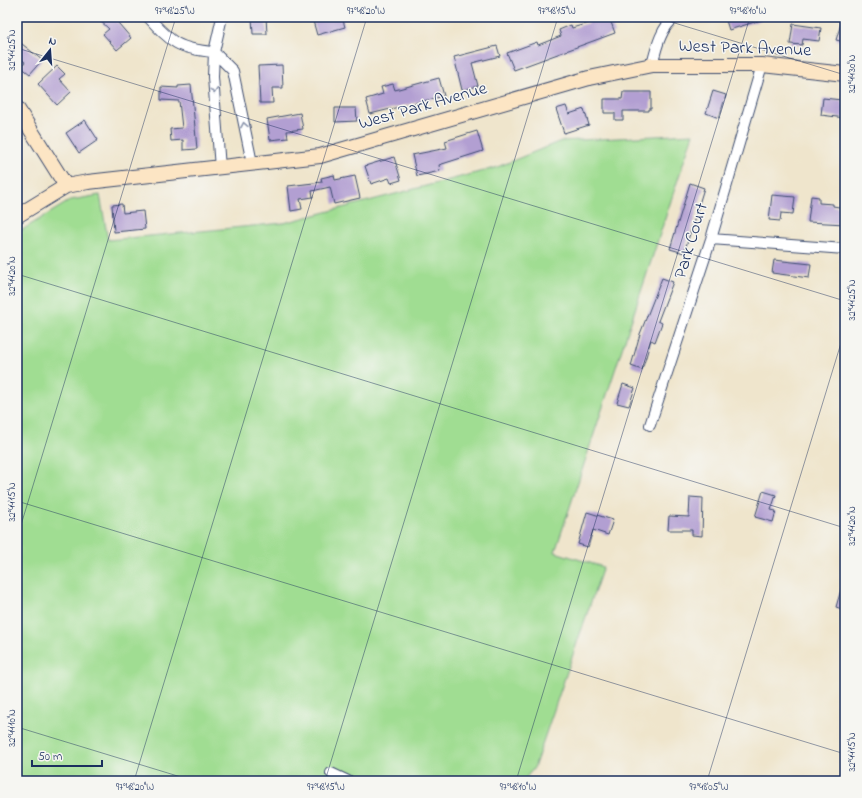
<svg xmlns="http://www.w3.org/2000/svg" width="862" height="798" font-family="'Indie Flower',sans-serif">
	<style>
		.green { fill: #a0dd92; stroke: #5e8678 }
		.building { fill: #b29fd2 }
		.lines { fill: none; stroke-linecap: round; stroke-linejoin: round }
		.street-casing { stroke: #3b4a6e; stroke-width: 12 }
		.secondary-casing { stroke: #3b4a6e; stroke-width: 16 }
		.street { stroke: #fff; stroke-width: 10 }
		.secondary { stroke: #fce5c4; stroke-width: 14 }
		.oneway { stroke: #8d97ae }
		.ticks { fill: none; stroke: #1b2f5e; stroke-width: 1; stroke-opacity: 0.45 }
		.labels { text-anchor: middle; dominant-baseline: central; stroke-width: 3; stroke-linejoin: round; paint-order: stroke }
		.street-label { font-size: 18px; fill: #1b2f5e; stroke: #f6f6f2 }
		.neatline { fill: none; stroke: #1b2f5e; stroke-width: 1.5 }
		.ticks-label { font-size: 10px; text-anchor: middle; fill: #1b2f5e }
	</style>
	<rect width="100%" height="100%" fill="#f6f6f2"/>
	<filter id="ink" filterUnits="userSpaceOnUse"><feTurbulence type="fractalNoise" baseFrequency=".025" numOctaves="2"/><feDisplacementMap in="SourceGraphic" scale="8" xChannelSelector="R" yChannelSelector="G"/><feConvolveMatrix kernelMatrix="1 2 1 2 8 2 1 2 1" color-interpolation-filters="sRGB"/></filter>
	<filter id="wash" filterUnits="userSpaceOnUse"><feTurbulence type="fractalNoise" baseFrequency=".012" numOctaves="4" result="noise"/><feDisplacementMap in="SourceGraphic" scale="16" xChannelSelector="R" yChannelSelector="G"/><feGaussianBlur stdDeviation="0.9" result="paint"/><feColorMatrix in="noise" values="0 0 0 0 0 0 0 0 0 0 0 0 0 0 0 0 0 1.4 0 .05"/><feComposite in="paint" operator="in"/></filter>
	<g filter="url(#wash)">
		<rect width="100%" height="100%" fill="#efe5cc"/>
		<path class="green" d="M 693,134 L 555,552 L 603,567 L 534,768 L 523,781 L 17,781 L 17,233 L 71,200 L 100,195 L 108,240 L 284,223 L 495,168 L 561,141 Z"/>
		<g id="blocks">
			<path class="building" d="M 96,17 L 113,17 L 131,38 L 117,50 L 103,34 L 109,29 Z
				M 252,17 L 266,17 L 267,34 L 253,34 Z
				M 326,17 L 342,17 L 345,27 L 317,35 L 313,21 Z
				M 594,17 L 609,17 L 615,33 L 514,70 L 507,53 L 537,42 L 538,45 L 561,36 L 559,30 L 571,25 L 572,28 L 589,23 L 587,19 Z
				M 725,17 L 764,17 L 764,19 L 729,30 Z
				M 843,17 L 845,17 L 845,42 L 836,40 Z
				M 793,24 L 821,28 L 819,41 L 803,39 L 802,45 L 790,44 Z
				M 17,40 L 42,60 L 30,74 L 21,67 L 25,62 L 17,56 Z
				M 497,46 L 500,56 L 472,63 L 478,86 L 462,90 L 454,57 Z
				M 282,65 L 283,88 L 272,88 L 273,103 L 260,103 L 258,66 Z
				M 57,66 L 65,74 L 59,79 L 71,92 L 57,105 L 38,84 Z
				M 439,78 L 444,96 L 370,114 L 366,99 L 383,94 L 381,87 L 393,84 L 395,90 Z
				M 191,85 L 197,149 L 183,150 L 183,140 L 171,141 L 170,129 L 182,128 L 179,101 L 161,100 L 161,87 L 178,88 L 178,86 Z
				M 713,91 L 726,95 L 719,118 L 706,113 Z
				M 623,92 L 651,92 L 651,109 L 649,109 L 649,111 L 623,111 L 623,120 L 615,120 L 615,113 L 604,113 L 604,99 L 622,99 Z
				M 823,98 L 842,100 L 842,104 L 845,105 L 845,118 L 821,115 Z
				M 566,106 L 569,114 L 584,109 L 589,125 L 564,133 L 556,109 Z
				M 335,108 L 356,108 L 357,121 L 335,122 Z
				M 300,113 L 303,129 L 287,131 L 288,138 L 270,140 L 267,119 Z
				M 85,120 L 98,140 L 79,153 L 66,133 Z
				M 477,131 L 483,151 L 439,165 L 440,171 L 417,176 L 412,155 L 447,148 L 445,141 Z
				M 394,157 L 401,180 L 391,183 L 389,178 L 371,184 L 365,166 Z
				M 334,175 L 335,180 L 355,176 L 360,198 L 334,204 L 330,187 L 312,191 L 313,197 L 300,199 L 302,209 L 291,211 L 288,186 L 322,182 L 321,178 Z
				M 690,183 L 704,188 L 684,253 L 670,249 Z
				M 772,195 L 795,197 L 793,214 L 781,213 L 780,221 L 769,220 Z
				M 811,196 L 819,197 L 819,203 L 833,204 L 833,206 L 845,208 L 845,224 L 808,222 Z
				M 122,204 L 123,213 L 143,211 L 145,229 L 114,232 L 112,205 Z
				M 774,260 L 811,264 L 809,278 L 772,273 Z
				M 662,278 L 673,282 L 658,321 L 662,323 L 655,342 L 651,340 L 642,370 L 631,366 L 640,334 Z
				M 623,384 L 635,388 L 629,406 L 617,403 Z
				M 763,491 L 776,495 L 771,510 L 776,511 L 773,522 L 755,517 Z
				M 690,497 L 703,498 L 702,536 L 692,535 L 692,530 L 668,530 L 669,516 L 689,517 Z
				M 587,512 L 613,520 L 608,535 L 593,530 L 588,547 L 578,544 Z
				M 843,583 L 845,583 L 845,610 L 836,607 Z"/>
		</g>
	</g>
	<g filter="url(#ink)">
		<use href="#blocks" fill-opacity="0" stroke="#3b4a6e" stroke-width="1"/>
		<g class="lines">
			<g class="street-casing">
				<path id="street" d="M 148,17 C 172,43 178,49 214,52
					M 214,52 L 233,71 L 252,163
					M 652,65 C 656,49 661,26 676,17
					M 220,168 L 213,77 L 214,52 L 222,17
					M 711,239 L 845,249
					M 650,425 L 711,239 L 762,65
					M 331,773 L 348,781"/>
			</g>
			<g class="secondary-casing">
				<path id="secondary" d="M 17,108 L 66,186
					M 17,216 L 66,186 L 88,182 L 320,156 L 589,78 L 652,65 L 762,65 L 845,74"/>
			</g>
			<use href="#street" class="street"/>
			<use href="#secondary" class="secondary"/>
		</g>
		<defs><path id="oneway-chevron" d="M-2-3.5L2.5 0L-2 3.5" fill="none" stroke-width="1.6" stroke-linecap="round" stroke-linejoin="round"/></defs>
		<g class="oneway">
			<use href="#oneway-chevron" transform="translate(214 91) rotate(85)"/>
			<use href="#oneway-chevron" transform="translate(244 125) rotate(-101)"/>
		</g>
	</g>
	<path class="ticks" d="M 655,17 L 845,75M 17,48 L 845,301M 17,274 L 845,528M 17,501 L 845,754M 17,538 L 176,17M 17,727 L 194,781M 134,781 L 367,17M 325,781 L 558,17M 516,781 L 750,17M 707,781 L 845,330"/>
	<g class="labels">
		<g class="street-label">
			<text transform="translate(745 49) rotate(2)">West Park Avenue</text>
			<text transform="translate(423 107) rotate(-16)">West Park Avenue</text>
			<text transform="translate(692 241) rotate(-73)">Park Court</text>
		</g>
	</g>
	<rect width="862" height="798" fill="none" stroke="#f6f6f2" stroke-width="44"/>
	<g transform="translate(50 50) rotate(17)" stroke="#f6f6f2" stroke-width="3" paint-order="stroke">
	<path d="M0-3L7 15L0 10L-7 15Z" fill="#1b2f5e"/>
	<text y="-6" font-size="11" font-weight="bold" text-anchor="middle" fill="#1b2f5e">N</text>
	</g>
	<path d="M32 760v6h70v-6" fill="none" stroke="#1b2f5e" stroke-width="2"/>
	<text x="38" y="760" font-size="12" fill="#1b2f5e" stroke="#f6f6f2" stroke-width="3" paint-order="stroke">50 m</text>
	<rect x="22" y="22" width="818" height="754" class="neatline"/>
	<g class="ticks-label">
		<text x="175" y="14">97°48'25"W</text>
		<text x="366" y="14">97°48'20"W</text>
		<text x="557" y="14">97°48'15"W</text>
		<text x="748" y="14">97°48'10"W</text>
		<text transform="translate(11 50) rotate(-90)" y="4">32°44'25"N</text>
		<text transform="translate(851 74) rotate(-90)" y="4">32°44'30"N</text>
		<text transform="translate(11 276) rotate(-90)" y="4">32°44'20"N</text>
		<text transform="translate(851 300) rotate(-90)" y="4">32°44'25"N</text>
		<text transform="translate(11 502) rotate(-90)" y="4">32°44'15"N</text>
		<text transform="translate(851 526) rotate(-90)" y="4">32°44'20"N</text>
		<text transform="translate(11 728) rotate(-90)" y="4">32°44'10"N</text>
		<text transform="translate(851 752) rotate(-90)" y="4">32°44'15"N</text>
		<text x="135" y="790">97°48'20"W</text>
		<text x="326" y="790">97°48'15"W</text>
		<text x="518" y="790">97°48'10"W</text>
		<text x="709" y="790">97°48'05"W</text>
	</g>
</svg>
